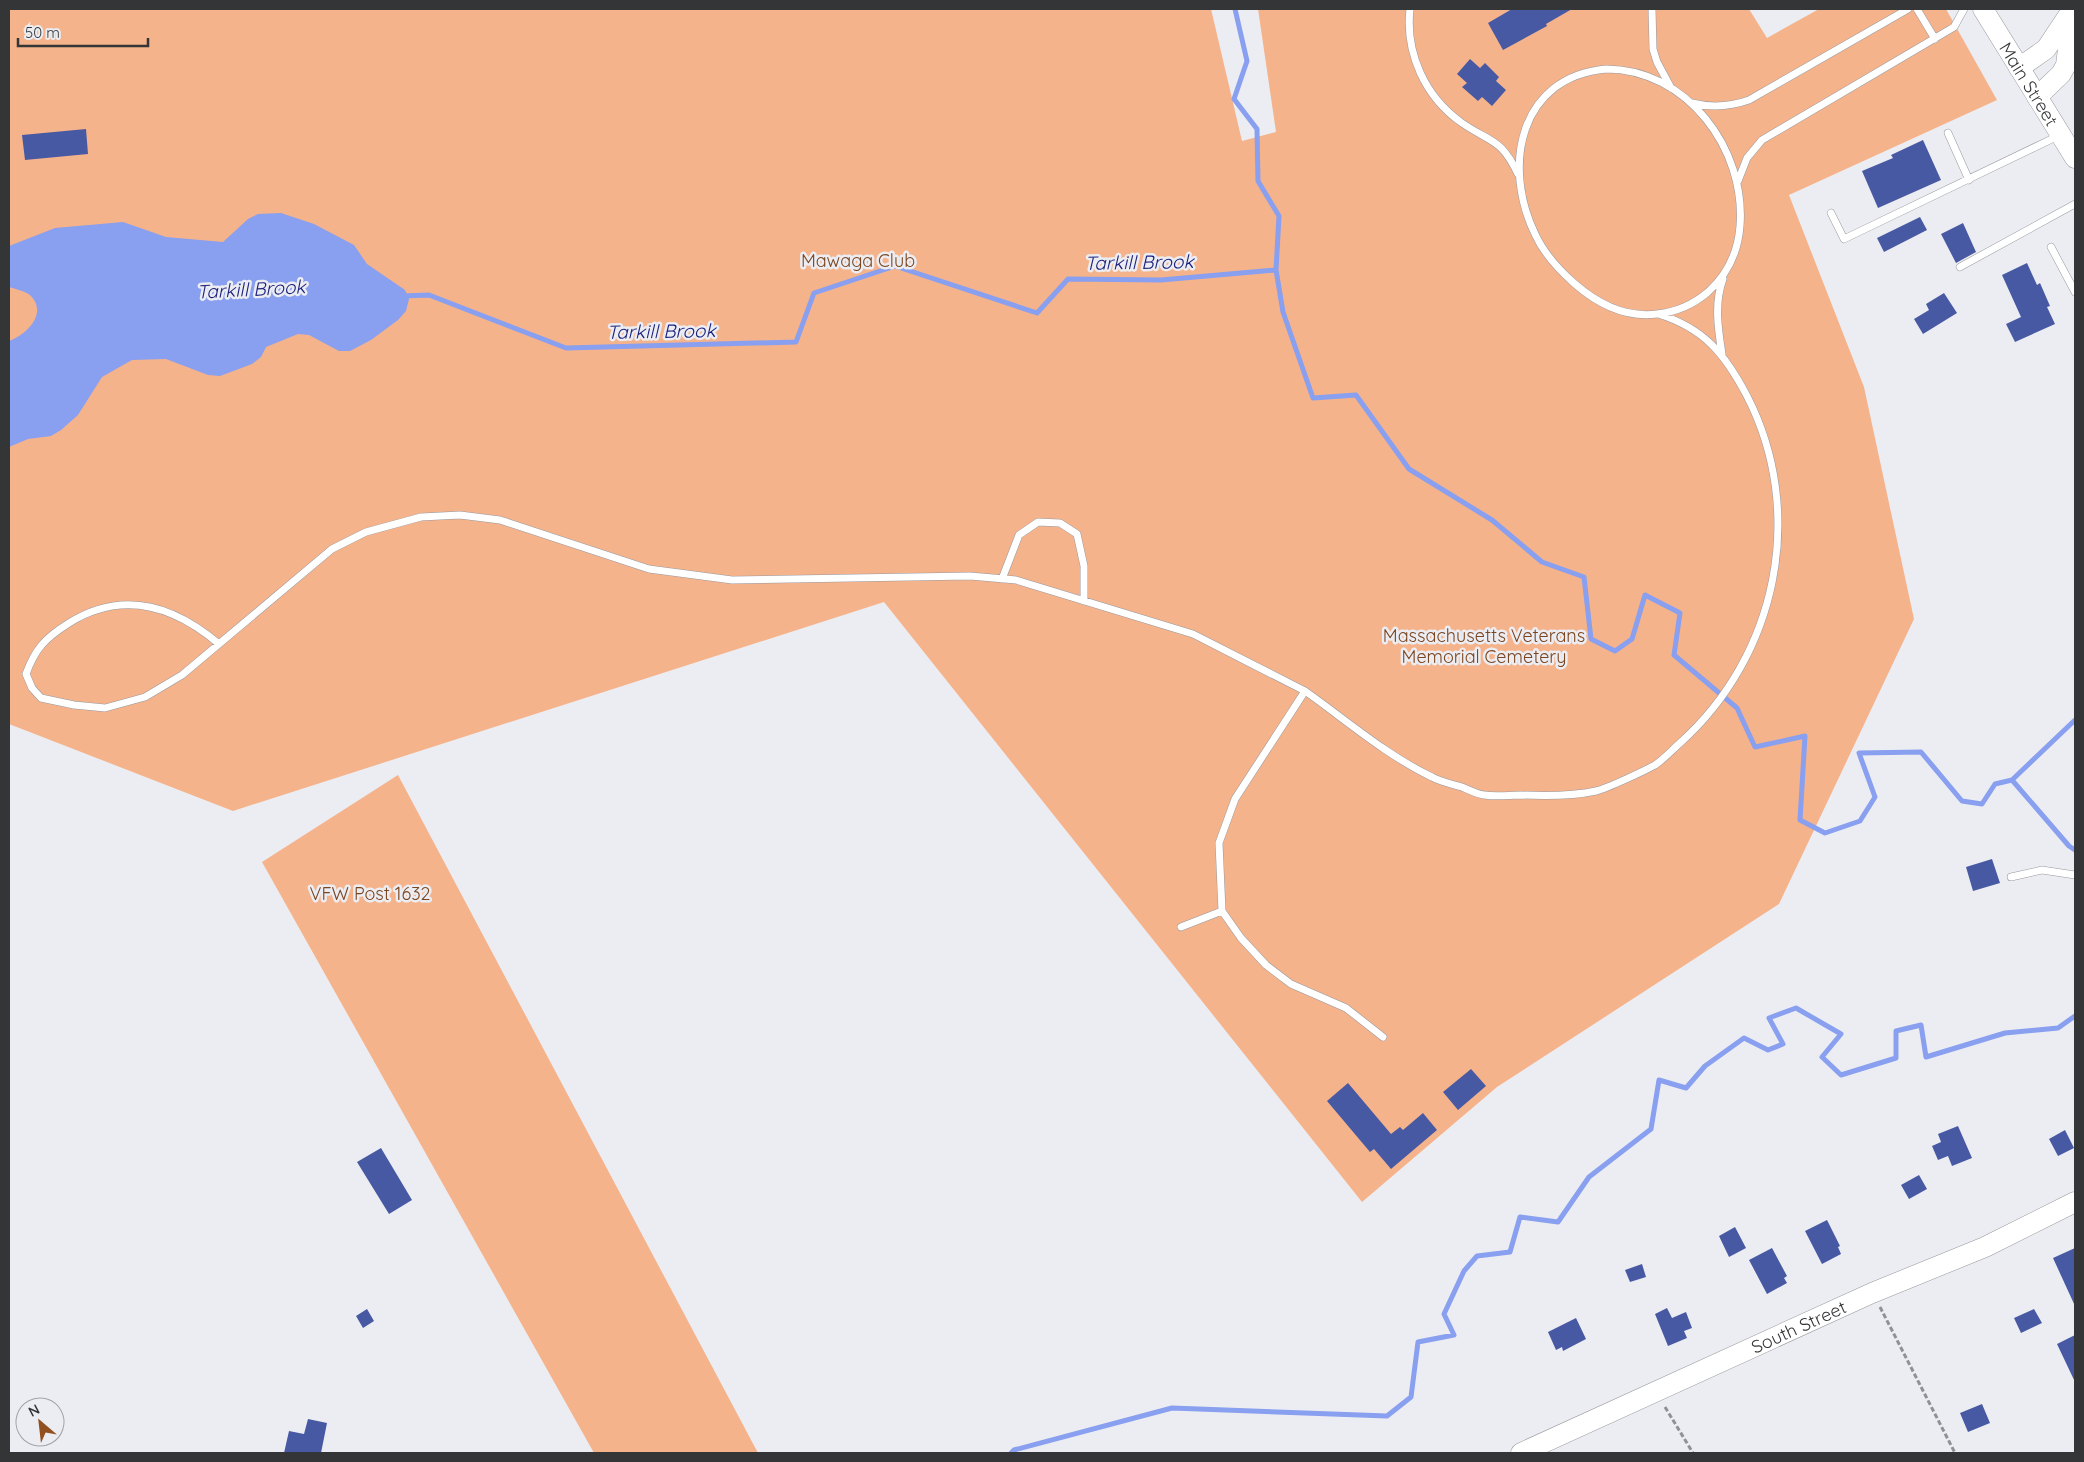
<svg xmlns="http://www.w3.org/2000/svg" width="2084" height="1462" font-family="Quicksand,sans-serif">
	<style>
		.green { fill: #f5b38c }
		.water { fill: #899fef }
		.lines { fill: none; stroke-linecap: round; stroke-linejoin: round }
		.stream { stroke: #899fef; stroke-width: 5 }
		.building { fill: #4859a3 }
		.lane-casing { stroke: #98999e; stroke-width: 8 }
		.secondary-casing { stroke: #98999e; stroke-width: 21 }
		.path { stroke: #909195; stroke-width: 3; stroke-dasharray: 5 2.5; stroke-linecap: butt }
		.lane { stroke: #fff; stroke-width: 7 }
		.secondary { stroke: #fff; stroke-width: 20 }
		.labels { text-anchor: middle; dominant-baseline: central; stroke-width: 5; stroke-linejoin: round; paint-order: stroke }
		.street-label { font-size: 18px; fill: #343537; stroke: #ecedf2 }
		.park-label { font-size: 18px; fill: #7b4520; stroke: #ecedf2 }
		.water-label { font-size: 19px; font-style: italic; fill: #1c217c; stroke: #ecedf2 }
	</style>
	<rect width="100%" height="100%" fill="#ecedf2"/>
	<path class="green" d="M 9,9 L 1211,9 L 1242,141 L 1276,132 L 1258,9 L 1749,9 L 1767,38 L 1819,9 L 1946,9 L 1997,100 L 1789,195 L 1864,387 L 1914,619 L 1779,904 L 1497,1087 L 1362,1202 L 884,602 L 233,811 L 9,724 Z
		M 398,775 L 758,1453 L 594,1453 L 262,862 Z"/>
	<path class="water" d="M 281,213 L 314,224 L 354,245 L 367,264 L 405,290 L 409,299 L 406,311 L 398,320 L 371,340 L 350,351 L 339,351 L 309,335 L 298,334 L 266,347 L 261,357 L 252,364 L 220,376 L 208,375 L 166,359 L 132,360 L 102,377 L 78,415 L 61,430 L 51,436 L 28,439 L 9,447 L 9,341 C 26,335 48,314 31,296 C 26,291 15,289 9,287 L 9,246 L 55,228 L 123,222 L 166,237 L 223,242 L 248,219 L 258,214 Z"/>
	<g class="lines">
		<path class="stream" d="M 1235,9 L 1247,61 L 1234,99 L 1257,129 L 1258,181 L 1279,216 L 1276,270 L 1283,312 L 1313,398 L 1356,395 L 1409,469 L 1492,520 L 1542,562 L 1584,577 L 1591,639 L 1615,651 L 1632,639 L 1645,595 L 1680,613 L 1674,655 L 1737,708 L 1755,747 L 1805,736 L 1800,820 L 1825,833 L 1860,821 L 1875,797 L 1859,753 L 1921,752 L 1962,801 L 1982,804 L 1995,784 L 2012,780 L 2075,720
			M 402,296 L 429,295 L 566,348 L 796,342 L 814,293 L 895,266 L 1037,313 L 1068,279 L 1161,280 L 1276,270
			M 2012,780 L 2069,846 L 2075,850
			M 1011,1453 L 1014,1450 L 1172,1408 L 1387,1416 L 1411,1397 L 1418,1342 L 1454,1335 L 1444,1314 L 1464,1271 L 1477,1256 L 1510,1252 L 1520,1217 L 1558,1222 L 1589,1177 L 1651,1129 L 1659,1080 L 1686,1088 L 1705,1066 L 1744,1038 L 1768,1050 L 1783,1044 L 1769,1018 L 1796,1008 L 1841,1034 L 1822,1057 L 1841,1075 L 1896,1058 L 1896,1031 L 1921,1025 L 1926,1057 L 2005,1033 L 2058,1028 L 2075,1016"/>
	</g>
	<path class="building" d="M 1512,9 L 1572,9 L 1546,24 L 1547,26 L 1503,50 L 1488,23 Z
		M 1470,59 L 1480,68 L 1485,63 L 1499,77 L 1496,81 L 1506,90 L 1492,106 L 1482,97 L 1478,101 L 1462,87 L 1467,83 L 1457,74 Z
		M 86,129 L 88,154 L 25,160 L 22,135 Z
		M 1923,140 L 1941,180 L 1878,208 L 1862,171 L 1893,158 L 1891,155 Z
		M 1920,217 L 1927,230 L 1884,252 L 1877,238 Z
		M 1963,223 L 1976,252 L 1956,263 L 1941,234 Z
		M 2027,263 L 2037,285 L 2040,283 L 2050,306 L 2047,307 L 2055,324 L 2015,342 L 2006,324 L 2021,317 L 2002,275 Z
		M 1944,293 L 1957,313 L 1923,334 L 1914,319 L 1929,310 L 1926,304 Z
		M 1992,859 L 2000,883 L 1973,891 L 1966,867 Z
		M 1471,1069 L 1486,1086 L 1458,1110 L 1443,1092 Z
		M 1348,1083 L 1391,1134 L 1400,1127 L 1403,1130 L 1423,1113 L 1437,1130 L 1391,1169 L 1374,1149 L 1370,1152 L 1327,1101 Z
		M 1958,1126 L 1972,1158 L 1952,1166 L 1948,1156 L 1938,1160 L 1932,1146 L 1941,1142 L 1938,1134 Z
		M 2065,1130 L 2074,1148 L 2058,1156 L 2049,1139 Z
		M 381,1148 L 412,1200 L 389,1214 L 357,1162 Z
		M 1919,1175 L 1927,1189 L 1909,1199 L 1901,1185 Z
		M 1827,1220 L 1840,1246 L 1838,1247 L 1841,1254 L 1822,1264 L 1805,1231 Z
		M 1735,1227 L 1746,1248 L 1729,1257 L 1719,1236 Z
		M 1772,1248 L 1787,1276 L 1784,1278 L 1787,1283 L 1767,1294 L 1749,1260 Z
		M 2075,1248 L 2075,1306 L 2053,1258 Z
		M 1642,1264 L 1646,1277 L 1630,1282 L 1625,1270 Z
		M 1667,1308 L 1672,1318 L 1686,1312 L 1692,1328 L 1684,1331 L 1687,1338 L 1668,1346 L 1655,1314 Z
		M 367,1309 L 374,1321 L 363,1328 L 356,1316 Z
		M 2034,1309 L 2042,1323 L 2021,1333 L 2014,1318 Z
		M 1576,1318 L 1586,1339 L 1563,1351 L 1562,1347 L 1556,1350 L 1548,1332 Z
		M 2075,1335 L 2075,1382 L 2057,1344 Z
		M 1982,1404 L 1990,1423 L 1968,1432 L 1960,1413 Z
		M 308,1419 L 327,1423 L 321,1453 L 284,1453 L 289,1431 L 304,1434 Z"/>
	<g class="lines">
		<g class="lane-casing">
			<path id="lane" d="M 1410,9 C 1405,53 1425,97 1462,123 C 1491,143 1501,138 1518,174
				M 1652,9 L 1653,49 L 1657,62 L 1671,88
				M 1917,9 L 1935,39
				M 1606,69 C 1687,69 1746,149 1740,226 C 1738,252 1728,274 1708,292 C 1694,304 1676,312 1657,314 C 1626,318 1598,304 1575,284 C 1559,270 1544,254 1535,234 C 1502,166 1519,77 1606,69 Z
				M 1692,103 C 1712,108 1729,107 1749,100 L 1908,9
				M 1948,133 L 1969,180
				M 1738,181 L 1747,158 L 1762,140 L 1954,27 L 1964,9
				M 1831,213 L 1844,239 L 2058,136
				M 2051,247 L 2075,292
				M 1960,267 L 2075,204
				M 1722,354 C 1718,329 1714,303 1723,279
				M 1002,579 L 1019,535 L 1038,522 L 1060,523 L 1077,534 L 1084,566 L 1084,601
				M 219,644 C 173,605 122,590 69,623 C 45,638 35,649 26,674 L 32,688 L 41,698 L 74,705 L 105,708 L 145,697 L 182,675 L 332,549 L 366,532 L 421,517 L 460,515 L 500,520 L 649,569 L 732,580 L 970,576 L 1016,580 L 1193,634 L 1305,691 L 1235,799 L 1219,843 L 1222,911 L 1181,927
				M 1305,691 C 1346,720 1386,755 1432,777 C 1441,782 1452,784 1462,787 C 1469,790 1477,794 1484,795 C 1496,797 1510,795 1522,795 C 1545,796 1573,796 1596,791 C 1608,788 1644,771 1655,765 C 1664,759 1672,750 1680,743 C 1777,656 1807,513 1747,396 C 1725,354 1704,328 1658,314
				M 2011,877 L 2042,870 L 2075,875
				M 1222,911 L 1241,938 L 1266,965 L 1291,984 L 1346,1008 L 1383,1037"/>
		</g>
		<g class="secondary-casing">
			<g id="secondary">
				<path id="s1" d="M 1983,9 L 2075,158"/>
				<path d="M 2019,68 L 2046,49 L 2070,13"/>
				<path d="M 2037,97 L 2061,74 L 2066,65 L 2073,9"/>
				<path id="s2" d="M 1521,1453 L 1872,1293 L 1985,1247 L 2075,1202"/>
			</g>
		</g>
		<path class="path" d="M 1880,1307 L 1955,1453
			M 1665,1407 L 1693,1453"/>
		<use href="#lane" class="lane"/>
		<use href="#secondary" class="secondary"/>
	</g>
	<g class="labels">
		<g class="street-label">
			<text stroke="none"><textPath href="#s1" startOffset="88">Main Street</textPath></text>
			<text stroke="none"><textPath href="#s2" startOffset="305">South Street</textPath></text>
		</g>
		<g class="park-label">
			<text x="858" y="260">Mawaga Club</text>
			<text x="1484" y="635">Massachusetts Veterans<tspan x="1484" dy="21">Memorial Cemetery</tspan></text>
			<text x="370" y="893">VFW Post 1632</text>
		</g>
		<g class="water-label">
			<text transform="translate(1139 262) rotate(-1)">Tarkill Brook</text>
			<text transform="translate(251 289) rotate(-3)">Tarkill Brook</text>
			<text transform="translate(661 331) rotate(-1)">Tarkill Brook</text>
		</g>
	</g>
	<rect width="2084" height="1462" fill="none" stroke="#343537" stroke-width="20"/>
	<g transform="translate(40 1422) rotate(332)"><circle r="24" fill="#ecedf2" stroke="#a2a3a7"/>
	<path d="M0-4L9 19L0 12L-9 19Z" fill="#924f20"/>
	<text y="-8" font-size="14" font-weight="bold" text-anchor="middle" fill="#343537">N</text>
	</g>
	<path d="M18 38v8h130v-8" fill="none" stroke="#343537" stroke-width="2.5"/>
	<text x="25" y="38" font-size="15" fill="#343537" stroke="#ecedf2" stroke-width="4" paint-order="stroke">50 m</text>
</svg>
